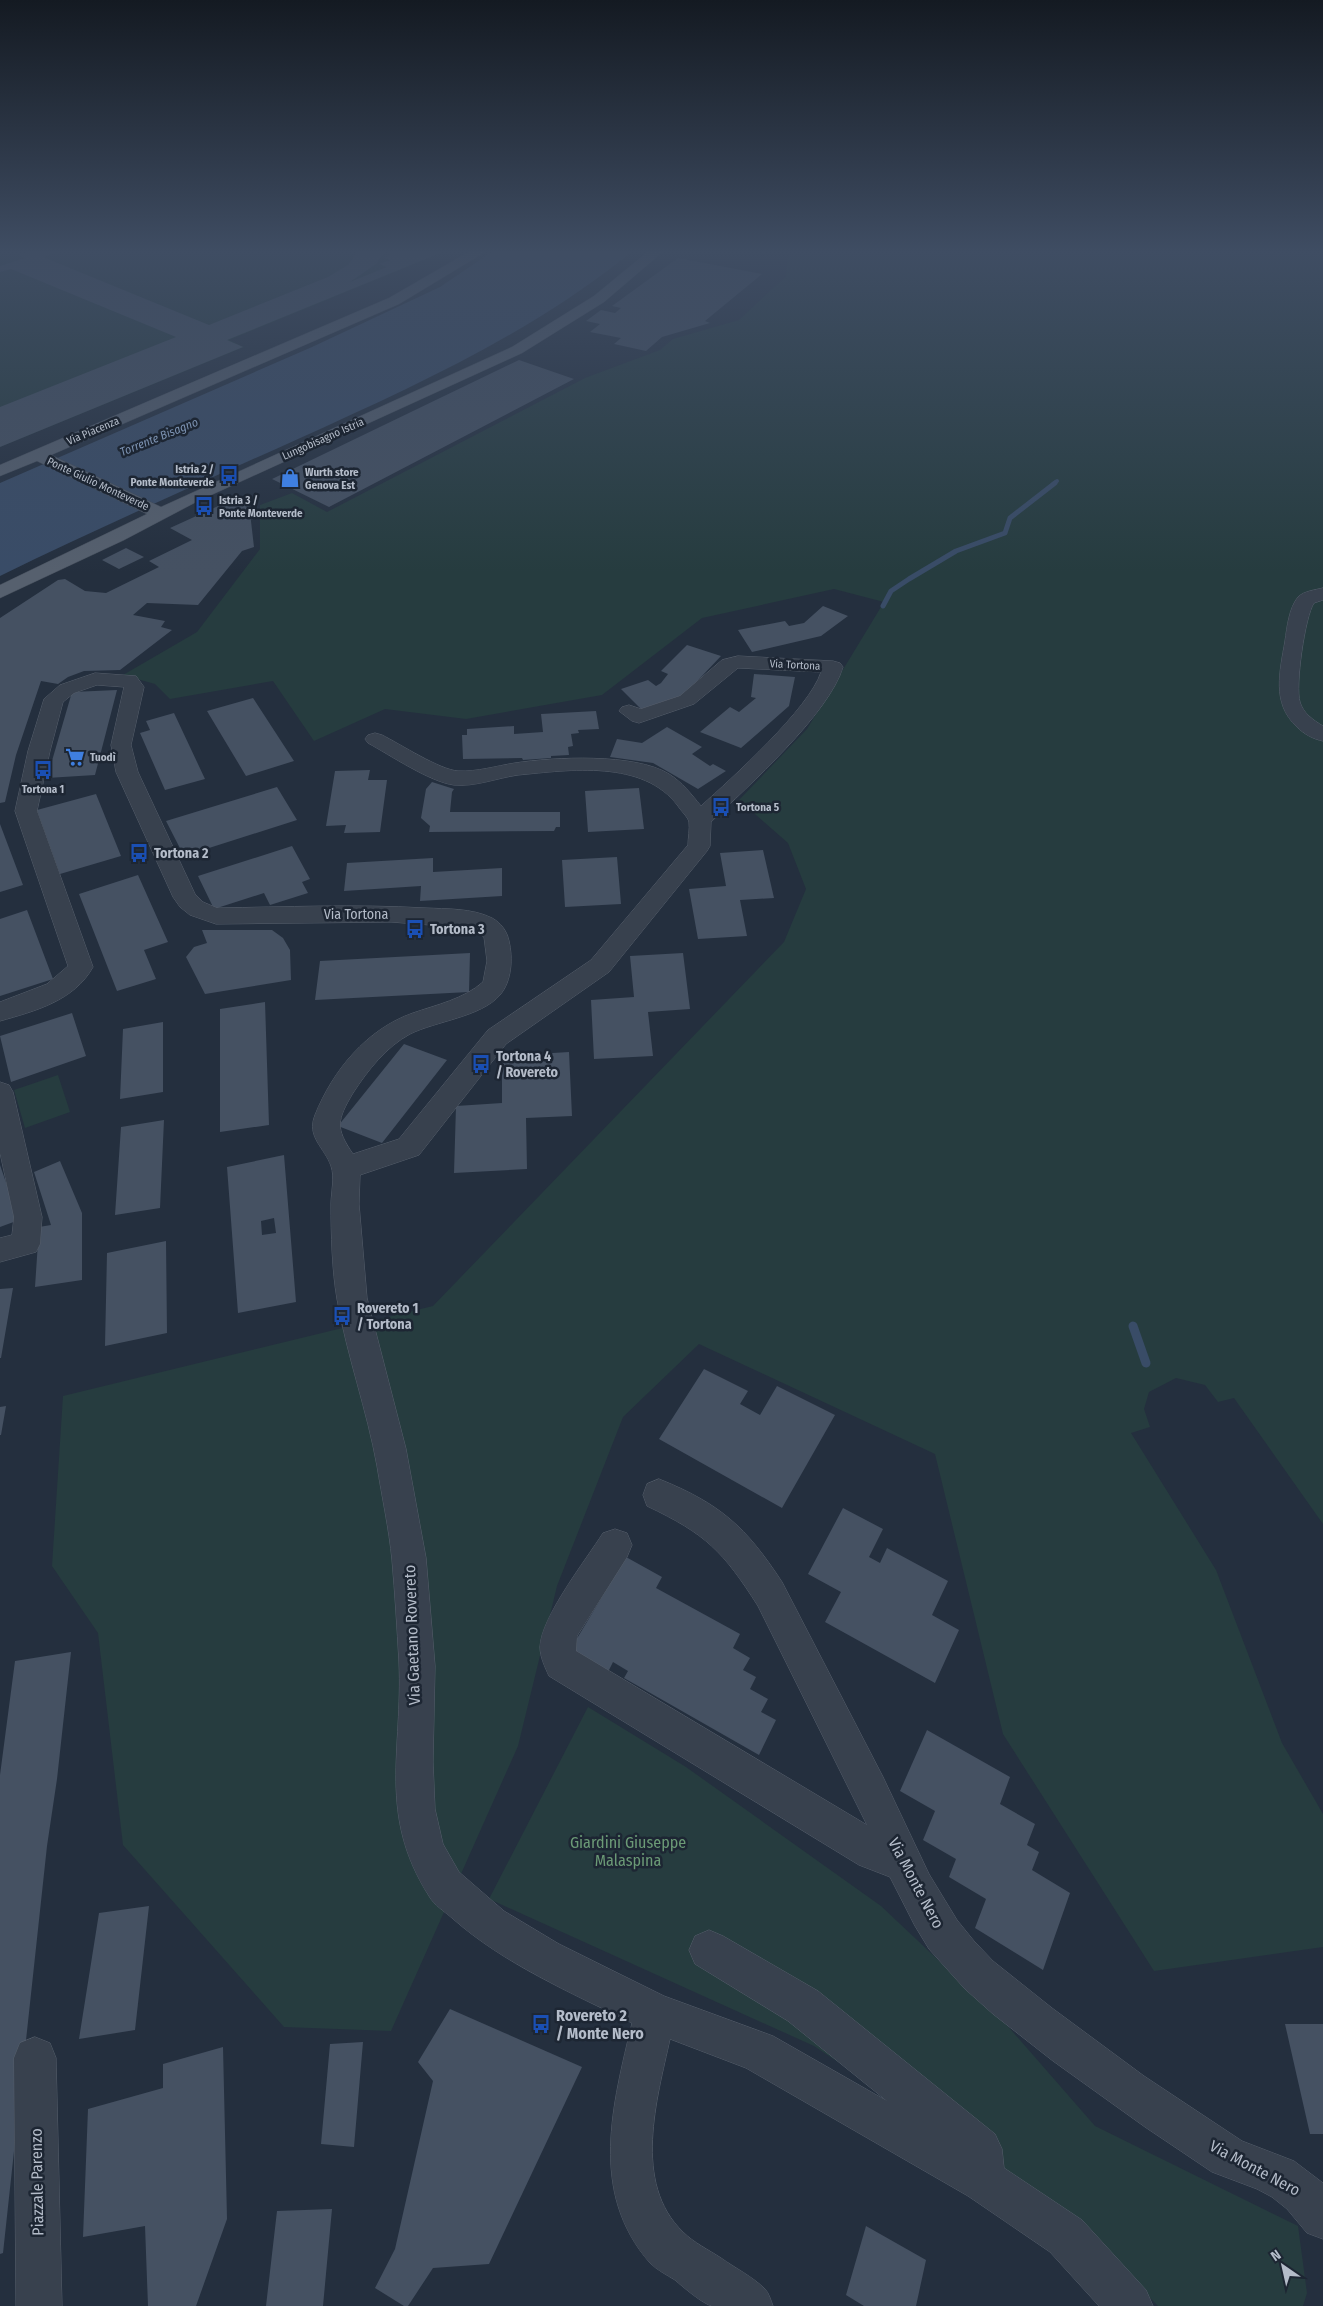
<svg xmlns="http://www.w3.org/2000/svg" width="1323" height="2306" font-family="'Fira Sans Condensed',sans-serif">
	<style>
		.green { fill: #263c3f }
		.water { fill: #394c67 }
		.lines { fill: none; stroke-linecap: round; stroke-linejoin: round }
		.stream-far2 { stroke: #394c67; stroke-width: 4 }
		.stream-far1 { stroke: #394c67; stroke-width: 5 }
		.stream { stroke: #394c67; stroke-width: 9 }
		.building { fill: #455162; fill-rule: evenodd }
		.minor-casing { stroke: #565f6c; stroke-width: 1 }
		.major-casing { stroke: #414a57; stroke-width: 1 }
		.minor { fill: #38414e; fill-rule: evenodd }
		.major { fill: #56606e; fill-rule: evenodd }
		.labels { text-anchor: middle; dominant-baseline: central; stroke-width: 5; stroke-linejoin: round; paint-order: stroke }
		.far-street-label { font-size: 11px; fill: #b4bcc9; stroke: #1d2633 }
		.far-poi-label { font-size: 11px; font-weight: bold; fill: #b4bcc9; stroke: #1d2633; text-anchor: start }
		.far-water-label { font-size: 12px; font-style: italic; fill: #7c92b1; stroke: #1d2633 }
		.poi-label { font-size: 14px; font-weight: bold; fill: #b4bcc9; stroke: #1d2633; text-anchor: start }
		.street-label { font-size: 14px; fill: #b4bcc9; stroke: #1d2633 }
		.near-street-label { font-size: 16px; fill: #b4bcc9; stroke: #1d2633 }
		.near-park-label { font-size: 16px; fill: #6b9a76; stroke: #1d2633 }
		.near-poi-label { font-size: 16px; font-weight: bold; fill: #b4bcc9; stroke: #1d2633; text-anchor: start }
	</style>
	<rect width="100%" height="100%" fill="#242f3e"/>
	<path class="green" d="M 0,249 L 436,249 L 444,252 L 229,340 L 244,347 L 0,447 Z
		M 1323,249 L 1323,1524 L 1234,1398 L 1218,1402 L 1205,1385 L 1176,1378 L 1149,1392 L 1144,1409 L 1150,1427 L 1131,1433 L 1216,1570 L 1282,1743 L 1323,1814 L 1323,1947 L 1154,1971 L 1003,1734 L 935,1454 L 699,1344 L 623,1417 L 557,1586 L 518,1746 L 391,2031 L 284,2027 L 123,1845 L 98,1633 L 52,1566 L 63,1396 L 433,1306 L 784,942 L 806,889 L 788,843 L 739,800 L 807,729 L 884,602 L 834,589 L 702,618 L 602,695 L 466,719 L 385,709 L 314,741 L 273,681 L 170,699 L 155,684 L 123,675 L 197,632 L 260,549 L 260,505 L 292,493 L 327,512 L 585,378 L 660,350 L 673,339 L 739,320 L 786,276 L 788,250 Z
		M 58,1075 L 70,1112 L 25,1128 L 14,1090 Z
		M 588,1707 L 686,1767 L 881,1906 L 1005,2023 L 1095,2126 L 1298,2226 L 1307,2293 L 1303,2306 L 1158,2306 L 1130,2277 L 1032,2191 L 814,2046 L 489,1899 Z"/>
	<path class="water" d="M 496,249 L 635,249 C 536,331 415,386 298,439 C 198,484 98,528 0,576 L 0,483 L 312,347 L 440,287 Z"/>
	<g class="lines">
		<path class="stream-far2" d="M 1053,484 L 1057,481"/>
		<path class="stream-far1" d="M 883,606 L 891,591 L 909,579 L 956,551 L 1005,533 L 1010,518 L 1055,483"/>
		<path class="stream" d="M 1133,1326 L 1146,1363"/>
	</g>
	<path class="building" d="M 37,249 L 66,249 L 43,257 L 209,325 L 328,277 L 348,265 L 360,249 L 387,249 L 376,264 L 350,282 L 387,267 L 379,264 L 390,260 L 384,258 L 392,255 L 386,253 L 395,249 L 439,249 L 445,251 L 227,340 L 243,347 L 0,447 L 0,407 L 176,337 L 11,269 L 0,272 L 0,266 L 25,258 L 18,255 Z
		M 678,258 L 762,274 L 705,321 L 710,323 L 662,337 L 646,351 L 614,344 L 621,338 L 590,332 L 600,324 L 586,321 L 601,310 L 615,313 L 621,308 L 612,306 Z
		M 519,360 L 574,379 L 329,507 L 272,479 Z
		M 237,501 L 249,504 L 254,547 L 242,551 L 198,605 L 147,603 L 133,615 L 165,621 L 161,627 L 172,630 L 120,670 L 84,671 L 68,677 L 58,684 L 41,681 L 16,755 L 5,802 L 0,803 L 0,618 L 58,580 L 65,579 L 85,591 L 106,593 L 159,567 L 149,561 L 192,540 L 170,528 L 227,502 Z
		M 126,548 L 144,557 L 119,569 L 102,560 Z
		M 823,606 L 848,616 L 821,636 L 752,652 L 738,630 L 785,621 L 789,626 L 804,623 Z
		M 687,645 L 721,656 L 684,695 L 642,710 L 621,689 L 648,680 L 656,686 L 661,683 L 668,674 L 661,671 Z
		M 754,674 L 795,677 L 789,706 L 741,748 L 700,732 L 730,707 L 739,712 L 756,698 L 751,697 Z
		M 117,690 L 95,775 L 47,778 L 72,692 Z
		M 253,698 L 294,761 L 246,776 L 207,711 Z
		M 596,711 L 599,729 L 578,730 L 579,733 L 571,734 L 573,746 L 568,747 L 569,755 L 551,756 L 551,758 L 523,760 L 522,758 L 463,759 L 462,735 L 467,735 L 467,729 L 514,726 L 514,734 L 543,732 L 541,714 Z
		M 174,713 L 205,779 L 165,790 L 140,733 L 150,730 L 146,721 Z
		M 667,727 L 702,747 L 692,754 L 710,766 L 713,764 L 726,771 L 698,789 L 653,763 L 610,757 L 617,739 L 642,743 Z
		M 370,770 L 368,780 L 387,780 L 380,832 L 344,833 L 346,825 L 326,826 L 335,771 Z
		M 432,782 L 454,789 L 452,792 L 450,812 L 560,812 L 560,827 L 556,827 L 554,831 L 429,832 L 430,826 L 421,818 L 426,789 Z
		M 277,787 L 297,820 L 184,856 L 166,821 Z
		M 639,788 L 644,829 L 588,832 L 585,791 Z
		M 96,794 L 121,856 L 60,874 L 37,810 Z
		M 0,824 L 23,885 L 0,892 Z
		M 292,846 L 310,879 L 302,882 L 308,893 L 270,905 L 264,893 L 214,909 L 198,876 Z
		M 763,850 L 774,898 L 740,900 L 747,936 L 698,939 L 689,889 L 726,886 L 720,853 Z
		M 617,857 L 621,904 L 565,907 L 562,860 Z
		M 433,858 L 433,872 L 502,868 L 502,896 L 420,901 L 421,886 L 344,891 L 347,863 Z
		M 138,875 L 168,942 L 144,950 L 156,979 L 117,991 L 79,894 Z
		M 27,910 L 53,979 L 0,996 L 0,919 Z
		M 202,930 L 272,930 L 283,938 L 290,950 L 291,980 L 205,994 L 186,957 L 194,947 L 207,943 Z
		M 470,953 L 469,992 L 315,1000 L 320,961 Z
		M 683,953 L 690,1009 L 648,1012 L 653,1056 L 594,1059 L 591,1000 L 634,997 L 630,956 Z
		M 265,1002 L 269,1125 L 220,1132 L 220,1009 Z
		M 72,1013 L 86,1056 L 11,1082 L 0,1036 Z
		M 163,1022 L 163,1092 L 120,1099 L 123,1029 Z
		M 404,1044 L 447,1060 L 382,1143 L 338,1126 Z
		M 569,1052 L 572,1116 L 526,1118 L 527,1169 L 454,1173 L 456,1106 L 502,1103 L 502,1056 Z
		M 164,1120 L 160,1208 L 115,1215 L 121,1127 Z
		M 284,1155 L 296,1302 L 238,1313 L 227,1167 ZM 274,1218 L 276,1233 L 262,1235 L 261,1221 Z
		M 60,1161 L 82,1213 L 82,1280 L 35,1287 L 39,1227 L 51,1225 L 34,1172 Z
		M 0,1165 L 19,1220 L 0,1227 Z
		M 166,1241 L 167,1333 L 105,1346 L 107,1253 Z
		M 13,1288 L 1,1358 L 0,1358 L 0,1289 Z
		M 704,1369 L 748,1391 L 740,1404 L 760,1415 L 777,1386 L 835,1415 L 782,1508 L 659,1439 Z
		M 6,1406 L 1,1435 L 0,1435 L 0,1407 Z
		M 843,1508 L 883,1529 L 869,1557 L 880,1563 L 887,1548 L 948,1581 L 932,1615 L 959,1630 L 935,1683 L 825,1622 L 841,1592 L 808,1574 Z
		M 626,1557 L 662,1577 L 656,1588 L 740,1634 L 733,1648 L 750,1658 L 743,1670 L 756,1677 L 750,1689 L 768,1699 L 761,1712 L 776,1720 L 759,1755 L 624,1678 L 628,1671 L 613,1662 L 608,1672 L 570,1650 Z
		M 71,1652 L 57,1779 L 47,1846 L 3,2253 L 0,2254 L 0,1775 L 15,1661 Z
		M 927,1730 L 1010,1777 L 1000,1804 L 1035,1824 L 1027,1845 L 1039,1852 L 1032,1870 L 1070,1893 L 1043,1970 L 975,1928 L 986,1899 L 949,1877 L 956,1859 L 923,1840 L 935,1811 L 900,1791 Z
		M 149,1906 L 135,2030 L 79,2039 L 99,1913 Z
		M 450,2009 L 582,2067 L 489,2264 L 433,2268 L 408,2306 L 404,2306 L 375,2288 L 395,2249 L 433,2081 L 418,2062 Z
		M 1285,2024 L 1323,2024 L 1323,2134 L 1310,2134 Z
		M 363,2042 L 354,2147 L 321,2144 L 330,2044 Z
		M 223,2047 L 227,2219 L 196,2306 L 148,2306 L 145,2226 L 83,2237 L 88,2109 L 163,2088 L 163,2064 Z
		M 332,2209 L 323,2306 L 266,2306 L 277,2211 Z
		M 866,2226 L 926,2260 L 916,2306 L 864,2306 L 846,2295 Z"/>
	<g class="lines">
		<g class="minor-casing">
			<path id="minor" d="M 1323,588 L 1323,600 L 1314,603 C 1305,616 1295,687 1300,702 C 1303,713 1313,720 1323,726 L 1323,741 C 1313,739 1304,734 1297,727 C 1271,703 1280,671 1285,641 C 1287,627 1289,608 1298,597 C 1304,591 1315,590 1323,588 Z
				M 738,656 L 833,661 L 840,663 L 843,667 C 829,714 748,786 711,822 L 710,846 L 707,851 L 609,972 L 506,1044 L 419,1155 L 360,1175 L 359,1204 L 367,1298 L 406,1449 L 426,1558 L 435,1666 L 433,1762 L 435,1809 L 443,1844 L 459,1872 L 504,1911 L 559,1944 L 664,1996 L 773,2036 L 887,2101 L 788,2021 L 695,1964 L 689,1950 L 695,1936 L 709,1930 L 723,1936 L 818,1991 L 995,2134 L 1002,2149 L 1004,2168 L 1082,2220 L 1146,2290 L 1153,2306 L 1099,2306 L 1050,2252 L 968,2196 L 746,2068 L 670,2039 C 657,2099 632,2183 683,2232 C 694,2243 709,2250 721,2258 C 735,2268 753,2277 765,2289 C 769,2293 771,2301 773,2306 C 755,2306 729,2306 712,2306 C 703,2304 683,2287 675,2280 C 667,2275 657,2270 650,2263 C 588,2192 613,2104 632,2023 C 570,1992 504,1964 452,1918 C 444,1911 434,1905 429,1896 C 377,1814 403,1750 399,1662 C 397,1628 395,1594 392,1560 C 389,1529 382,1497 377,1466 C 367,1410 347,1356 337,1299 C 332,1270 331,1234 331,1204 C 331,1193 335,1177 331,1166 C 325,1148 306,1137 315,1115 C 333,1070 367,1029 413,1013 C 436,1005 464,999 483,982 L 487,961 L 484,937 L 470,928 L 391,922 L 216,924 L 190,915 L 180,907 L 173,897 L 116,772 L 111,745 L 124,687 L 97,685 L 74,693 L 63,702 L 50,751 L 37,811 L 93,967 C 74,1001 35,1011 0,1021 L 0,1002 L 47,984 L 68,966 L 15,811 L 28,751 L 44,699 L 60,685 L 95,673 L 136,676 L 144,687 L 131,745 L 138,772 L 195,894 L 203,902 L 217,908 C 286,907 355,904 425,908 C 446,909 472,908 492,918 C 501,923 507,931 509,941 C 513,958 512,981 500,995 C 481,1017 436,1021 410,1034 C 386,1047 368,1070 353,1093 C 337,1120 335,1128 353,1154 L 399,1139 L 488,1030 L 591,960 L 688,845 C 688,838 690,829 689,822 C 688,817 681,811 678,806 C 643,759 570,770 518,775 C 497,778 475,787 454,785 C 430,782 390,755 368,743 L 365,739 L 368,735 L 375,733 L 382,735 C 400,744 440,770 458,771 C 477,772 496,766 515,763 C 554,757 635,753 669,774 C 683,783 691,794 701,806 C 731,779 810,708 821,672 L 738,668 L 694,704 L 639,723 L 632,721 L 619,711 L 622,707 L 629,705 L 641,709 L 680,696 L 722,660 Z
				M 0,1082 L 9,1085 L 13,1092 L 42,1217 L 40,1244 L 36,1252 L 0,1262 L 0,1238 L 12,1235 L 14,1217 L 0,1153 Z
				M 659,1479 C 721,1504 746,1527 782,1582 L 883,1777 L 929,1874 L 957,1920 L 974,1941 L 993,1961 L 1052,2008 L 1144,2076 L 1242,2141 L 1294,2161 L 1323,2183 L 1323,2239 L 1307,2233 L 1287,2209 L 1272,2197 L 1257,2189 L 1212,2172 L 1145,2127 L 1053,2061 L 993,2014 L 965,1989 L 929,1949 L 915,1926 L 890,1877 L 859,1865 L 549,1676 C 545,1667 540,1657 540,1647 C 541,1617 586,1560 603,1533 L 615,1529 L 627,1533 L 632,1545 L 627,1557 L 577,1636 L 576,1651 L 867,1825 L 758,1606 C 723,1551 706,1534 647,1506 L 643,1495 L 647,1484 Z
				M 35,2037 L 50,2043 L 56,2058 L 62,2306 L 16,2306 L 14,2058 L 20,2043 Z"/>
		</g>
		<g class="major-casing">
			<path id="major" d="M 474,249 L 490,249 L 399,304 L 51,455 L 161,507 L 512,347 L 594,296 L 651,249 L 666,249 L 604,302 L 522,353 L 198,501 L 124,540 L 0,598 L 0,585 L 147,514 L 37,461 L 0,476 L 0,465 L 389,298 Z"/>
		</g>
		<use href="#minor" class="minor"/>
		<use href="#major" class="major"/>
	</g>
	<linearGradient id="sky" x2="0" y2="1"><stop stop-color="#141a22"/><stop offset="0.44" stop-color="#3f4d63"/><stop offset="1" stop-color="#3f4d63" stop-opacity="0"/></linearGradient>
	<rect width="1323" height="572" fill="url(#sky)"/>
	<defs>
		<g id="bus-bare" transform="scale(1.5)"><path d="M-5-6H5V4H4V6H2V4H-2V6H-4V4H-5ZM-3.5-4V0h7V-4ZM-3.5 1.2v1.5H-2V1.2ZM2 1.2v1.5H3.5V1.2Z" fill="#1a4fb4" stroke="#1d2633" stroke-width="2.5" paint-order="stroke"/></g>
		<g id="shop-bare" transform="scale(1.5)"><path d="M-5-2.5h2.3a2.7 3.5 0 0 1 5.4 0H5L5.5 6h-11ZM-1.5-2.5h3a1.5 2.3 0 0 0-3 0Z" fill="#3f7fe0" stroke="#1d2633" stroke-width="2.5" paint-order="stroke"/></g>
		<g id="supermarket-bare" transform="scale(1.5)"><path d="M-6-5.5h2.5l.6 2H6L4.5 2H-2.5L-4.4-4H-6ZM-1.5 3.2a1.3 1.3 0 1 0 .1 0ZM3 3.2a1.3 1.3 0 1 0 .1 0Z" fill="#3f7fe0" stroke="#1d2633" stroke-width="2.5" paint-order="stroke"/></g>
	</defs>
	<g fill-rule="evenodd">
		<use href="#bus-bare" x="229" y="475"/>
		<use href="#shop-bare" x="290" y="478"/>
		<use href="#bus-bare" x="204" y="506"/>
		<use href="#supermarket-bare" x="75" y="757"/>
		<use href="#bus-bare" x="43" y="770"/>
		<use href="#bus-bare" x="721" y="807"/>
		<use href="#bus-bare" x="139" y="853"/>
		<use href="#bus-bare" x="415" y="929"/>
		<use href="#bus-bare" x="481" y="1064"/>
		<use href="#bus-bare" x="342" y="1316"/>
		<use href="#bus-bare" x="541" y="2024"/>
	</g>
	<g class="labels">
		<g class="far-street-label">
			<text transform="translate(93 431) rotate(-23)">Via Piacenza</text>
			<text transform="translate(323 439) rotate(-24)">Lungobisagno Istria</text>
			<text transform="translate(98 484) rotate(25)">Ponte Giulio Monteverde</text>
			<text transform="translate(795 665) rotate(3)">Via Tortona</text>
		</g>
		<g class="far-poi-label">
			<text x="214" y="469" text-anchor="end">Istria 2 /<tspan x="214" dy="13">Ponte Monteverde</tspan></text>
			<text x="305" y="472">Wurth store<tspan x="305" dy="13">Genova Est</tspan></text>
			<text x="219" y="500">Istria 3 /<tspan x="219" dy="13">Ponte Monteverde</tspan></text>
			<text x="90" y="757">Tuodì</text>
			<text x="43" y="789" text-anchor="middle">Tortona 1</text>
			<text x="736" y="807">Tortona 5</text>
		</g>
		<g class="far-water-label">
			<text transform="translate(159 437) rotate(-22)">Torrente Bisagno</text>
		</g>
		<g class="poi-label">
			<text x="154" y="853">Tortona 2</text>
			<text x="430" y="929">Tortona 3</text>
			<text x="496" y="1056">Tortona 4<tspan x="496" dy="16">/ Rovereto</tspan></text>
			<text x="357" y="1308">Rovereto 1<tspan x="357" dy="16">/ Tortona</tspan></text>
		</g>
		<g class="street-label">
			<text x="356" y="914">Via Tortona</text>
		</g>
		<g class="near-street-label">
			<text transform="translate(412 1635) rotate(-92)">Via Gaetano Rovereto</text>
			<text transform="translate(916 1883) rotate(62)">Via Monte Nero</text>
			<text transform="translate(1255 2168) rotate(28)">Via Monte Nero</text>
			<text transform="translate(37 2182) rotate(-91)">Piazzale Parenzo</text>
		</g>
		<g class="near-park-label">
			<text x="628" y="1842">Giardini Giuseppe<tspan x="628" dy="18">Malaspina</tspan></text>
		</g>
		<g class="near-poi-label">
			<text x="556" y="2015">Rovereto 2<tspan x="556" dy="18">/ Monte Nero</tspan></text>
		</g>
	</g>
	<g transform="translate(1283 2266) rotate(326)" stroke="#1d2633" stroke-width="4" paint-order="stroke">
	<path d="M0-4L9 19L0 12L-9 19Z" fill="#b4bcc9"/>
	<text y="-8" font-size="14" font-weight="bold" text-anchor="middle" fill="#b4bcc9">N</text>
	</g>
</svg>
